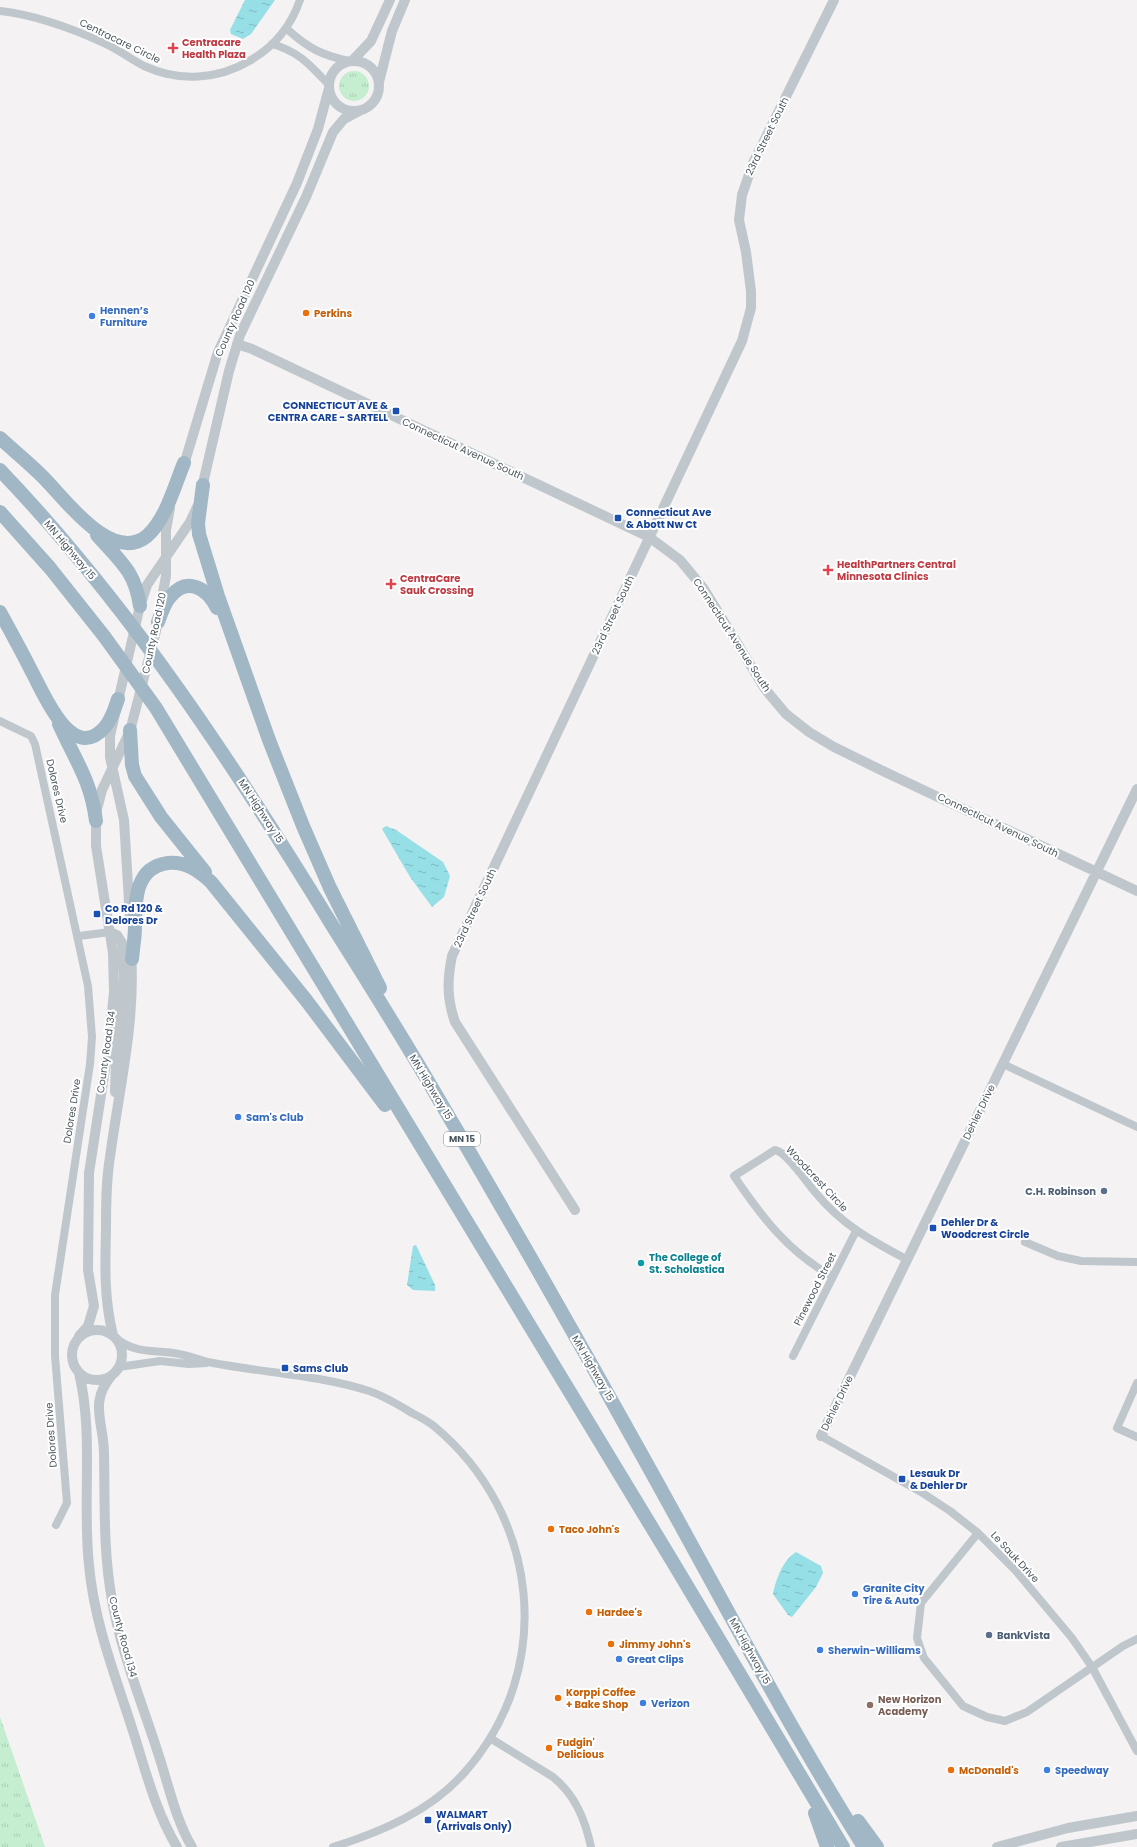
<svg xmlns="http://www.w3.org/2000/svg" width="1137" height="1847" font-family="Poppins,sans-serif">
	<style>
		.grass { fill: url(#grass-tufts) }
		.water { fill: url(#water-ripples) }
		.lines { fill: none; stroke-linecap: round; stroke-linejoin: round }
		.minor { stroke: #bfc7cd; stroke-width: 8 }
		.tertiary { stroke: #bfc7cd; stroke-width: 10 }
		.trunk { stroke: #a1b7c5; stroke-width: 14 }
		.health-dot { fill: #e0444e; stroke: #fff; stroke-width: 1.5 }
		.food-dot { fill: #e8710a; stroke: #fff; stroke-width: 1.5 }
		.shop-dot { fill: #3f7fe0; stroke: #fff; stroke-width: 1.5 }
		.transit-dot { fill: #1a4fb4; stroke: #fff; stroke-width: 1.5 }
		.service-dot { fill: #5c6f8a; stroke: #fff; stroke-width: 1.5 }
		.culture-dot { fill: #0f9aa8; stroke: #fff; stroke-width: 1.5 }
		.education-dot { fill: #8d6e63; stroke: #fff; stroke-width: 1.5 }
		.labels { text-anchor: middle; dominant-baseline: central; stroke-width: 4; stroke-linejoin: round; paint-order: stroke }
		.shield { fill: #fff; stroke: #81898e; stroke-width: 1 }
		.shield-label { font-size: 9px; font-weight: bold; fill: #4b575e }
		.street-label { font-size: 10px; fill: #4b575e; stroke: #fff }
		.health-label { font-size: 10px; font-weight: bold; fill: #be3a42; stroke: #fff; text-anchor: start }
		.shop-label { font-size: 10px; font-weight: bold; fill: #366cbe; stroke: #fff; text-anchor: start }
		.food-label { font-size: 10px; font-weight: bold; fill: #c56008; stroke: #fff; text-anchor: start }
		.transit-label { font-size: 10px; font-weight: bold; fill: #164399; stroke: #fff; text-anchor: start }
		.service-label { font-size: 10px; font-weight: bold; fill: #4e5e75; stroke: #fff; text-anchor: end }
		.culture-label { font-size: 10px; font-weight: bold; fill: #0d838f; stroke: #fff; text-anchor: start }
		.education-label { font-size: 10px; font-weight: bold; fill: #785e54; stroke: #fff; text-anchor: start }
	</style>
	<defs>
		<pattern id="grass-tufts" width="24" height="20" patternUnits="userSpaceOnUse"><rect width="24" height="20" fill="#c5edcf"/><path d="M3 7l-1-3M5 7V3M7 7l1-3M15 17l-1-3M17 17v-4M19 17l1-3" fill="none" stroke="#abcdb4"/></pattern>
		<pattern id="water-ripples" width="26" height="14" patternUnits="userSpaceOnUse"><rect width="26" height="14" fill="#96dfe6"/><path d="M2 4q2-2 4 0t4 0M15 11q2-2 4 0t4 0" fill="none" stroke="#7cb8be"/></pattern>
	</defs>
	<rect width="100%" height="100%" fill="#f4f2f2"/>
	<path class="grass" d="M339 86a15 15 0 1 1 30 0a15 15 0 1 1-30 0Z
		M 0,1717 L 45,1847 L 0,1847 Z"/>
	<path class="water" d="M 245,0 L 275,0 L 251,34 L 243,39 L 231,34 L 230,30 Z
		M 386,826 L 396,830 L 443,862 L 450,876 L 444,897 L 432,907 L 410,877 L 382,829 Z
		M 416,1245 L 435,1285 L 435,1291 L 413,1290 L 407,1285 L 413,1246 Z
		M 796,1552 L 821,1566 L 823,1573 L 816,1587 L 792,1617 L 788,1615 L 773,1594 C 776,1579 783,1560 796,1552 Z"/>
	<g class="lines">
		<path class="minor" d="M 0,11 C 36,15 71,28 104,43 C 118,49 130,59 144,66 C 179,82 218,80 251,60 C 275,46 291,26 300,0
			M 287,29 C 308,48 321,55 349,61
			M 272,44 C 300,52 310,65 329,85
			M 0,721 L 31,736 L 35,744 L 88,986 L 92,1037 L 90,1064 L 55,1295 L 55,1356 L 67,1503 L 56,1525
			M 79,936 L 110,932
			M 1003,1064 L 1137,1127
			M 1025,1242 L 1058,1256 L 1081,1261 L 1137,1262
			M 832,1276 C 789,1253 761,1216 734,1176 L 775,1150 C 787,1152 806,1182 815,1192 C 841,1224 870,1240 906,1259
			M 117,1339 C 138,1355 155,1349 179,1354 C 191,1356 202,1361 213,1363 C 265,1373 319,1375 369,1391 C 384,1396 399,1405 412,1413 C 420,1417 428,1421 435,1427 C 539,1514 557,1668 465,1772 C 431,1811 381,1832 333,1847
			M 793,1356 L 856,1231
			M 119,1367 L 160,1361 L 189,1364 L 206,1363
			M 1137,1383 L 1117,1428 L 1137,1437
			M 821,1436 L 921,1492 L 950,1511 L 978,1533 L 1016,1571 L 1072,1638 L 1092,1667 L 1137,1751
			M 978,1533 L 921,1603 L 917,1638 L 924,1658 L 963,1706 L 987,1717 L 1005,1721 L 1027,1712 L 1123,1646 L 1137,1639
			M 490,1738 L 553,1777 C 575,1795 585,1819 591,1847"/>
		<path class="tertiary" d="M 352,61 L 371,41 L 390,0
			M329 86a25 25 0 1 1 50 0a25 25 0 1 1-50 0Z
			M 379,82 L 392,31 L 405,0
			M 237,344 L 252,349 L 649,537 L 680,560 L 704,589 L 765,689 L 786,714 L 809,732 L 834,747 L 885,772 L 1137,891
			M 183,468 L 218,352 L 297,183 L 318,129 L 329,88
			M 201,492 L 229,371 L 240,335 L 306,197 L 333,132 L 344,119 L 361,110
			M 130,918 L 124,820 L 110,757 L 110,736 L 139,610 L 147,585 L 190,522 L 197,507
			M 110,932 L 117,935 L 122,943 L 124,977 L 120,1033 L 116,1062 L 115,1092
			M 575,1210 L 455,1022 C 447,999 447,980 452,956 L 742,341 L 751,308 L 751,291 L 746,252 L 739,220 L 742,195 L 753,163 L 834,0
			M72 1355a25 25 0 1 1 50 0a25 25 0 1 1-50 0Z
			M 113,1335 C 104,1299 105,1267 106,1230 C 106,1205 106,1181 110,1157 C 119,1089 136,1021 131,952
			M 79,1336 L 88,1326 L 94,1306 L 88,1270 L 89,1173 L 109,1043 L 114,992 L 113,953 L 96,846 L 96,813 L 102,790 L 130,731 L 156,631 L 166,576 L 166,530 L 170,508
			M 79,1373 C 94,1435 82,1501 89,1565 C 94,1622 115,1675 132,1728 C 145,1768 155,1811 177,1847
			M 112,1375 C 89,1402 103,1420 104,1452 C 105,1502 103,1551 112,1600 C 121,1652 142,1703 158,1753 C 168,1783 176,1821 192,1847
			M 821,1436 L 1137,789
			M 997,1847 L 1068,1828 L 1137,1816
			M 1061,1847 L 1137,1834"/>
		<path class="trunk" d="M 0,438 C 14,451 29,463 43,477 C 64,498 112,565 147,536 C 166,519 174,487 184,463
			M 0,470 C 130,606 234,765 332,925 C 367,981 402,1036 435,1093 C 504,1210 572,1329 638,1448 C 713,1582 783,1718 864,1847
			M 203,485 L 198,523 L 199,534 L 218,596 L 269,740 L 303,826 L 330,888 L 380,988
			M 0,512 L 50,568 L 104,636 L 156,708 L 674,1564 L 843,1847
			M 97,535 C 120,561 135,571 140,606
			M 0,612 C 11,632 22,652 32,672 C 44,694 72,765 105,727 C 112,719 115,708 118,699
			M 158,622 C 161,614 164,604 170,597 C 187,576 207,588 217,608
			M 59,724 C 75,760 91,780 96,821
			M 130,730 L 132,765 L 135,776 L 161,817 L 205,872
			M 132,959 C 133,948 135,937 135,926 C 135,901 135,867 168,863 C 185,861 199,871 211,882 L 306,1000 L 385,1105
			M 815,1813 L 827,1847
			M 858,1821 L 877,1847"/>
	</g>
	<g class="health-dot">
		<path d="M171 42h4v4h4v4h-4v4h-4v-4h-4v-4h4z"/>
		<path d="M826 564h4v4h4v4h-4v4h-4v-4h-4v-4h4z"/>
		<path d="M389 578h4v4h4v4h-4v4h-4v-4h-4v-4h4z"/>
	</g>
	<g class="food-dot">
		<circle cx="306" cy="313" r="4"/>
		<circle cx="551" cy="1529" r="4"/>
		<circle cx="589" cy="1612" r="4"/>
		<circle cx="611" cy="1644" r="4"/>
		<circle cx="558" cy="1698" r="4"/>
		<circle cx="549" cy="1748" r="4"/>
		<circle cx="951" cy="1770" r="4"/>
	</g>
	<g class="shop-dot">
		<circle cx="92" cy="316" r="4"/>
		<circle cx="238" cy="1117" r="4"/>
		<circle cx="855" cy="1594" r="4"/>
		<circle cx="820" cy="1650" r="4"/>
		<circle cx="619" cy="1659" r="4"/>
		<circle cx="643" cy="1703" r="4"/>
		<circle cx="1047" cy="1770" r="4"/>
	</g>
	<g class="transit-dot">
		<rect x="392" y="407" width="8" height="8" rx="2"/>
		<rect x="614" y="514" width="8" height="8" rx="2"/>
		<rect x="93" y="910" width="8" height="8" rx="2"/>
		<rect x="929" y="1224" width="8" height="8" rx="2"/>
		<rect x="281" y="1364" width="8" height="8" rx="2"/>
		<rect x="898" y="1475" width="8" height="8" rx="2"/>
		<rect x="424" y="1816" width="8" height="8" rx="2"/>
	</g>
	<g class="service-dot">
		<circle cx="1104" cy="1191" r="4"/>
		<circle cx="989" cy="1635" r="4"/>
	</g>
	<circle class="culture-dot" cx="641" cy="1263" r="4"/>
	<circle class="education-dot" cx="870" cy="1705" r="4"/>
	<g class="labels">
		<rect class="shield" x="444" y="1132" width="36" height="14" rx="3"/>
		<g class="shield-label">
			<text x="462" y="1139">MN 15</text>
		</g>
		<g class="street-label">
			<text transform="translate(120 41) rotate(26)">Centracare Circle</text>
			<text transform="translate(767 136) rotate(-64)">23rd Street South</text>
			<text transform="translate(235 318) rotate(-66)">County Road 120</text>
			<text transform="translate(463 449) rotate(25)">Connecticut Avenue South</text>
			<text transform="translate(70 550) rotate(50)">MN Highway 15</text>
			<text transform="translate(613 615) rotate(-65)">23rd Street South</text>
			<text transform="translate(154 633) rotate(-78)">County Road 120</text>
			<text transform="translate(732 635) rotate(57)">Connecticut Avenue South</text>
			<text transform="translate(57 791) rotate(77)">Dolores Drive</text>
			<text transform="translate(261 811) rotate(57)">MN Highway 15</text>
			<text transform="translate(998 825) rotate(26)">Connecticut Avenue South</text>
			<text transform="translate(475 908) rotate(-65)">23rd Street South</text>
			<text transform="translate(106 1052) rotate(-82)">County Road 134</text>
			<text transform="translate(431 1087) rotate(59)">MN Highway 15</text>
			<text transform="translate(72 1111) rotate(-81)">Dolores Drive</text>
			<text transform="translate(979 1112) rotate(-64)">Dehler Drive</text>
			<text transform="translate(817 1179) rotate(47)">Woodcrest Circle</text>
			<text transform="translate(815 1289) rotate(-63)">Pinewood Street</text>
			<text transform="translate(593 1368) rotate(60)">MN Highway 15</text>
			<text transform="translate(837 1403) rotate(-64)">Dehler Drive</text>
			<text transform="translate(51 1435) rotate(-94)">Dolores Drive</text>
			<text transform="translate(1015 1557) rotate(47)">Le Sauk Drive</text>
			<text transform="translate(123 1637) rotate(75)">County Road 134</text>
			<text transform="translate(750 1651) rotate(61)">MN Highway 15</text>
		</g>
		<g class="health-label">
			<text x="182" y="42">Centracare<tspan x="182" dy="12">Health Plaza</tspan></text>
			<text x="837" y="564">HealthPartners Central<tspan x="837" dy="12">Minnesota Clinics</tspan></text>
			<text x="400" y="578">CentraCare<tspan x="400" dy="12">Sauk Crossing</tspan></text>
		</g>
		<g class="shop-label">
			<text x="100" y="310">Hennen’s<tspan x="100" dy="12">Furniture</tspan></text>
			<text x="246" y="1117">Sam's Club</text>
			<text x="863" y="1588">Granite City<tspan x="863" dy="12">Tire &amp; Auto</tspan></text>
			<text x="828" y="1650">Sherwin-Williams</text>
			<text x="627" y="1659">Great Clips</text>
			<text x="651" y="1703">Verizon</text>
			<text x="1055" y="1770">Speedway</text>
		</g>
		<g class="food-label">
			<text x="314" y="313">Perkins</text>
			<text x="559" y="1529">Taco John's</text>
			<text x="597" y="1612">Hardee's</text>
			<text x="619" y="1644">Jimmy John's</text>
			<text x="566" y="1692">Korppi Coffee<tspan x="566" dy="12">+ Bake Shop</tspan></text>
			<text x="557" y="1742">Fudgin'<tspan x="557" dy="12">Delicious</tspan></text>
			<text x="959" y="1770">McDonald's</text>
		</g>
		<g class="transit-label">
			<text x="388" y="405" text-anchor="end">CONNECTICUT AVE &amp;<tspan x="388" dy="12">CENTRA CARE - SARTELL</tspan></text>
			<text x="626" y="512">Connecticut Ave<tspan x="626" dy="12">&amp; Abott Nw Ct</tspan></text>
			<text x="105" y="908">Co Rd 120 &amp;<tspan x="105" dy="12">Delores Dr</tspan></text>
			<text x="941" y="1222">Dehler Dr &amp;<tspan x="941" dy="12">Woodcrest Circle</tspan></text>
			<text x="293" y="1368">Sams Club</text>
			<text x="910" y="1473">Lesauk Dr<tspan x="910" dy="12">&amp; Dehler Dr</tspan></text>
			<text x="436" y="1814">WALMART<tspan x="436" dy="12">(Arrivals Only)</tspan></text>
		</g>
		<g class="service-label">
			<text x="1096" y="1191">C.H. Robinson</text>
			<text x="997" y="1635" text-anchor="start">BankVista</text>
		</g>
		<g class="culture-label">
			<text x="649" y="1257">The College of<tspan x="649" dy="12">St. Scholastica</tspan></text>
		</g>
		<g class="education-label">
			<text x="878" y="1699">New Horizon<tspan x="878" dy="12">Academy</tspan></text>
		</g>
	</g>
</svg>
